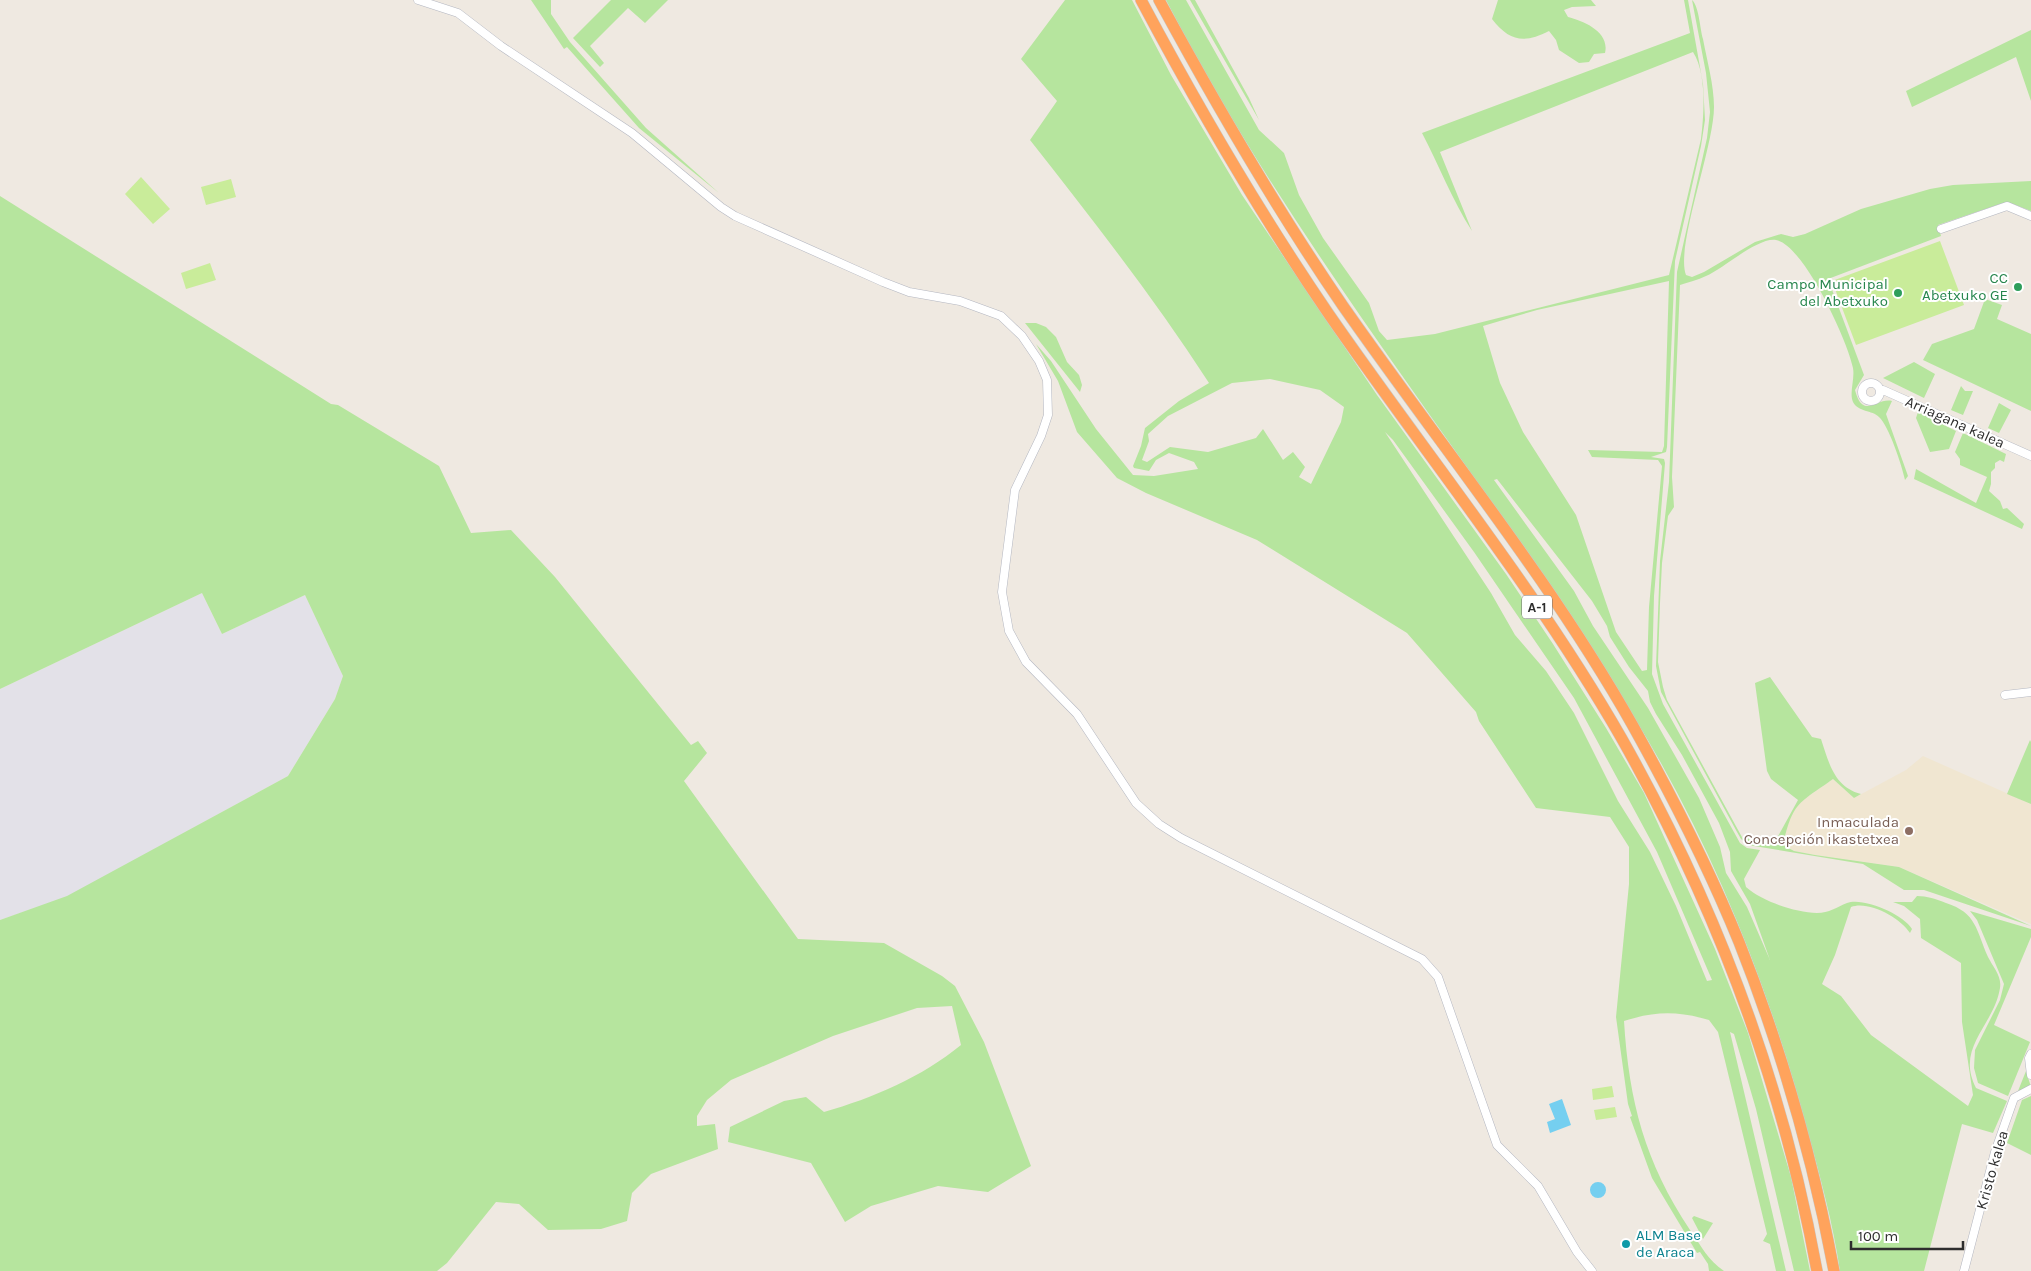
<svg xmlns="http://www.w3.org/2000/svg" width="2031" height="1271" font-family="Karla,sans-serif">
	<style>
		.industrial { fill: #e3e1e8 }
		.education { fill: #f0e6d1 }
		.green { fill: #b6e59e; fill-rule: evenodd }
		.pitch { fill: #c9ec9a }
		.water { fill: #75cff0 }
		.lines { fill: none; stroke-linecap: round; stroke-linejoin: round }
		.minor-casing { stroke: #b4b7c1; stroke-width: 9 }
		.highway-casing { stroke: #c9c9c9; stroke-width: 12 }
		.minor { stroke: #fff; stroke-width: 8 }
		.highway { stroke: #ffa35c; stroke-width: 11 }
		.leisure-dot { fill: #2e9e5b; stroke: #fff; stroke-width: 2 }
		.education-dot { fill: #8d6e63; stroke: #fff; stroke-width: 2 }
		.culture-dot { fill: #0f9aa8; stroke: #fff; stroke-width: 2 }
		.labels { text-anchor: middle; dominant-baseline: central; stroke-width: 4; stroke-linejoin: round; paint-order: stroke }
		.shield { fill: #fff; stroke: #6d6d6d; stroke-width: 1 }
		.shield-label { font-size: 14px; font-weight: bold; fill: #2e2e2e }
		.leisure-label { font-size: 15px; fill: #27864d; stroke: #fff; text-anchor: end }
		.street-label { font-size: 15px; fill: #2e2e2e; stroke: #fff }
		.education-label { font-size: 15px; fill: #785e54; stroke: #fff; text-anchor: end }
		.culture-label { font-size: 15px; fill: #0d838f; stroke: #fff; text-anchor: start }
	</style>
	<rect width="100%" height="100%" fill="#efe9e1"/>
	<path class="industrial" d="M 202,593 L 222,634 L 305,595 L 343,676 L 335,699 L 288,776 L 67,897 L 0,920 L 0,689 Z"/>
	<path class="education" d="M 1923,756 L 2031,804 L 2031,924 L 1899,867 L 1815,855 L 1794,851 L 1783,845 L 1789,817 L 1796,805 L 1833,779 L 1854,798 L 1906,770 Z"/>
	<path class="green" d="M 531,0 L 551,0 L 551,14 L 570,42 L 646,128 L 719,193 L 639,128 L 567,47 L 564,49 Z
		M 611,0 L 668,0 L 645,23 L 628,8 L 590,46 L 604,63 L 600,67 L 573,38 Z
		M 1065,0 L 1132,0 L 1171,75 L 1242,195 L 1377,395 L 1506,574 L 1553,644 L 1606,728 L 1644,793 L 1715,949 L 1748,1033 L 1791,1177 L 1810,1271 L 1794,1271 L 1756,1109 L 1734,1034 L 1730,1032 L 1786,1271 L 1776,1271 L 1770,1244 L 1763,1241 L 1767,1234 L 1718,1032 L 1709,1020 C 1677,1011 1656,1011 1624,1021 C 1629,1102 1645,1162 1690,1230 C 1701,1246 1708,1260 1724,1271 L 1709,1271 L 1708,1264 L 1700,1252 L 1697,1253 L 1652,1178 L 1630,1117 L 1632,1116 L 1628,1104 L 1616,1017 L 1629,884 L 1629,847 L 1610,817 L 1536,808 L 1479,721 L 1476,712 L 1407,633 L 1257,540 L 1146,493 L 1117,478 L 1077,432 L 1058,381 L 1036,344 L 1051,361 L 1096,429 L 1133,475 L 1154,476 L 1198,469 L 1194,462 L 1169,453 L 1156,460 L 1149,471 L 1134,468 L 1133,466 L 1141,446 L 1145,428 L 1179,401 L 1209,383 C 1154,298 1092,219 1030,140 L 1057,101 L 1021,59 ZM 1270,379 L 1320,390 L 1344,407 L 1341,422 L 1311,484 L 1299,477 L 1305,467 L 1293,452 L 1283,460 L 1263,429 L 1256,438 L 1208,452 L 1170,447 L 1147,462 L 1142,460 L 1149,441 L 1148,434 L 1168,416 L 1232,383 ZM 1385,432 L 1393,440 L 1474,552 L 1574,698 L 1657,852 L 1712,980 L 1707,981 L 1676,906 L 1650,852 L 1618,801 L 1574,713 L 1546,671 L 1515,635 L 1491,593 Z
		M 1166,0 L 1186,0 L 1259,130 L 1284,153 L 1299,195 L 1323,238 L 1369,303 L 1379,331 L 1387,340 L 1435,334 L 1669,275 L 1701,139 C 1704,114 1707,74 1693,52 L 1440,152 L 1472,231 C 1452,200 1439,165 1422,133 L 1690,33 L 1684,0 L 1688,0 L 1703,84 L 1705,120 L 1701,146 L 1675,261 L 1667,447 L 1666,452 L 1651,457 L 1664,459 L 1665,463 L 1654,596 L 1652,674 L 1663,704 L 1740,843 L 1747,848 L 1760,850 L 1744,879 L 1746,887 C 1763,902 1795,912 1817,913 C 1829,913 1837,907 1847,903 C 1863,897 1903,914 1912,929 L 1910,933 C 1901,918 1868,900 1851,907 L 1835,955 L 1822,984 L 1841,996 L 1871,1035 L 1968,1106 L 1973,1095 L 1962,1022 L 1961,963 L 1921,938 L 1920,919 L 1904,906 L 1893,902 L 1912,902 L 1917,896 C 1927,896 1936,899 1946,903 C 1977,913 1976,930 1988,957 C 1993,967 2002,976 2000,988 C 1994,1026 1955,1047 1976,1088 L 2007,1101 L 1993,1133 L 1962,1124 L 1924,1271 L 1840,1271 C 1833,1223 1820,1176 1807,1129 C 1769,987 1710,839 1632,714 C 1483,471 1296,254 1166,0 ZM 1669,281 L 1664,446 L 1662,452 L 1588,450 L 1592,457 L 1658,460 L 1662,466 L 1649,607 L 1647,670 L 1642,671 L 1616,632 L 1576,515 L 1523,432 L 1500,383 L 1483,326 L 1537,310 ZM 1497,479 L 1592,601 L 1607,626 L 1610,637 L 1629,667 L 1648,691 L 1650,702 L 1656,714 L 1682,755 L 1719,823 L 1730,852 L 1731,871 L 1750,904 L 1770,960 L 1747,907 L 1726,873 L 1720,847 L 1699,798 L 1648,708 L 1593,626 L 1574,591 L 1494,480 Z
		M 1190,0 L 1195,0 L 1249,98 L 1259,120 Z
		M 1498,0 L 1591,0 L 1596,6 L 1572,7 L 1564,10 L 1568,17 C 1584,21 1610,32 1605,53 L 1594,54 L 1589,62 L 1579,63 L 1559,50 L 1556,40 L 1549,31 C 1524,44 1509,41 1492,19 Z
		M 1692,0 C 1699,6 1700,29 1703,39 C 1707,61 1714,85 1714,107 C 1714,147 1675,247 1686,275 L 1692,277 L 1704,272 L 1755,242 L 1781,234 L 1793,237 L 1805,234 L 1861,209 L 1930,189 L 1953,185 L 2031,181 L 2031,211 L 2013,204 L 2003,203 L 1938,225 L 1941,236 L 1828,279 L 1864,375 L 1855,390 C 1863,421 1877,397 1892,401 L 1886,414 L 1908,476 L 1905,480 C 1902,466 1889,426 1879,417 C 1872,410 1858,412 1853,402 C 1849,393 1855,379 1853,368 C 1848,342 1804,245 1776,240 C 1758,237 1723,269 1706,276 C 1698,280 1688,282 1680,285 L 1672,477 L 1674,507 L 1668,516 L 1662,563 L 1660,603 L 1658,662 L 1663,687 L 1667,700 L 1743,839 L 1777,838 L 1798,800 L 1771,779 L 1767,771 L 1755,683 L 1770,677 L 1812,737 L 1821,739 C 1829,763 1834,787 1861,794 L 1854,798 L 1833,779 C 1798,804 1793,802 1783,845 L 1794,851 L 1815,855 L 1899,867 L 2031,926 L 1924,890 L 1904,890 L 1863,864 L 1748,845 L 1741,839 L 1737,832 L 1661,692 L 1656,666 L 1660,561 L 1669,482 L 1677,272 L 1707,138 L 1710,112 L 1706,73 Z
		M 2031,30 L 2031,101 L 2016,57 L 1912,107 L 1906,91 Z
		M 0,196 L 331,404 L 338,405 L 439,466 L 471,533 L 511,530 L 555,577 L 691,745 L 698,741 L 707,753 L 684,781 L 798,939 L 884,943 L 942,976 L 955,986 L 984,1042 L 1031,1166 L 988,1192 L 938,1186 L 871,1206 L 845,1222 L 811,1163 L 728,1142 L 730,1127 L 784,1101 L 806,1097 L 824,1112 C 873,1098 922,1077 961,1045 L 952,1006 L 917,1008 L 833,1036 L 731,1080 L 707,1100 L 697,1116 L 697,1126 L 715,1124 L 718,1149 L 651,1174 L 632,1193 L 627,1221 L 601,1229 L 548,1230 L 519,1204 L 496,1202 L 447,1263 L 437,1271 L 0,1271 L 0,920 L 67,896 L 288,776 L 335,699 L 343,676 L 305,595 L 222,634 L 202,593 L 0,689 Z
		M 1985,299 L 2002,305 L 1997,319 L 2031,334 L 2031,411 L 1923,360 L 1932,344 L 1974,329 Z
		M 1025,323 L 1036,323 L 1046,327 L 1056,337 L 1067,362 L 1079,375 L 1082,385 L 1080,392 Z
		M 1914,362 L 1935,374 L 1924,398 L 1883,378 Z
		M 1961,386 L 1965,391 L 1973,391 L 1963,415 L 1951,410 Z
		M 1999,403 L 2011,410 L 1999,433 L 1988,428 Z
		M 1918,412 L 1956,431 L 1949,449 L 1930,452 L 1916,418 Z
		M 1963,433 L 2006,454 L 2004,462 L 2000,460 L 1995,463 L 1995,468 L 1991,472 L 1991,484 L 1989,491 L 2000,501 L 2003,509 L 2007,508 L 2024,524 L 2022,529 L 1914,479 L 1916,469 L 1976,503 L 1987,477 L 1960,465 L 1960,459 L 1955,452 Z
		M 2030,740 L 2031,742 L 2031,804 L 2007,794 Z
		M 1970,911 L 2031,929 L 2031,937 L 1994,1025 L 2030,1042 L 2008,1096 L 1978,1083 L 1974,1068 L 1975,1050 L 2000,1000 L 2004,984 L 1977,920 Z
		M 2026,1071 L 2031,1087 L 2018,1091 Z
		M 2031,1096 L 2031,1155 L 2007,1143 L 2022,1100 Z
		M 1694,1216 L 1713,1223 L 1703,1239 L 1692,1218 Z"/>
	<path class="pitch" d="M 141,177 L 170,209 L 153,224 L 125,194 Z
		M 231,179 L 236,197 L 206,205 L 201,187 Z
		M 1940,241 L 1964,305 L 1856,345 L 1832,281 Z
		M 210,263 L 216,280 L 186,289 L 181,273 Z
		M 1612,1086 L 1614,1097 L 1593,1100 L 1592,1089 Z
		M 1615,1107 L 1617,1117 L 1596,1120 L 1594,1110 Z"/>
	<path class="water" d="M 1562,1099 L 1571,1125 L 1550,1133 L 1547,1122 L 1555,1119 L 1549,1104 Z
		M1590 1190a8 8 0 1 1 16 0a8 8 0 1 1-16 0Z"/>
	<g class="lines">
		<g class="minor-casing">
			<path id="minor" d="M 418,0 L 458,13 L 501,46 L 632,133 L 721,207 L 735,216 L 883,282 L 909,292 L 960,301 L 1001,316 L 1022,336 L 1039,361 L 1047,380 L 1048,415 L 1041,436 L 1015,490 L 1002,592 L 1009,631 L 1026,662 L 1077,714 L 1136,803 L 1159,824 L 1181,838 L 1422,959 L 1438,977 L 1497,1145 L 1538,1186 L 1577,1252 L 1592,1271
				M 1941,229 L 2007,206 L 2031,216
				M1862 392a9 9 0 1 1 18 0a9 9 0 1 1-18 0Z
				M 1880,391 L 1883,390 L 2031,456
				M 2005,695 L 2031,692
				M 2031,1054 L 2029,1058 L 2031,1075
				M 1964,1271 L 1995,1152 L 2014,1098 L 2031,1089"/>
		</g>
		<g class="highway-casing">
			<path id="highway" d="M 1141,0 C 1198,107 1259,212 1328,313 C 1426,455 1536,589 1622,739 C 1715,904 1783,1084 1817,1271
				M 1159,0 C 1216,105 1275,207 1343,306 C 1440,445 1550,579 1633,726 C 1672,796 1709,868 1739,942 C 1781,1048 1813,1159 1834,1271"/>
		</g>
		<use href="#minor" class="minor"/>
		<use href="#highway" class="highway"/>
	</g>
	<g class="leisure-dot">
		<circle cx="2018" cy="287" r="5"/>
		<circle cx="1898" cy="293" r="5"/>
	</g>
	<circle class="education-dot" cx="1909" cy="831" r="5"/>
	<circle class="culture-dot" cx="1626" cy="1244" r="5"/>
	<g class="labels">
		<rect class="shield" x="1522" y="595.5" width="30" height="23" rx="4"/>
		<g class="shield-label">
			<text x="1537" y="607">A-1</text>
		</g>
		<g class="leisure-label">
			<text x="2008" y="278">CC<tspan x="2008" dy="17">Abetxuko GE</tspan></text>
			<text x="1888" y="284">Campo Municipal<tspan x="1888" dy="17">del Abetxuko</tspan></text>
		</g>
		<g class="street-label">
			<text transform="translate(1955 422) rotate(24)">Arriagana kalea</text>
			<text transform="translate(1992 1170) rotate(-74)">Kristo kalea</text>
		</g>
		<g class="education-label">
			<text x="1899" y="822">Inmaculada<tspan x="1899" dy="17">Concepción ikastetxea</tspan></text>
		</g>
		<g class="culture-label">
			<text x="1636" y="1235">ALM Base<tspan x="1636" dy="17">de Araca</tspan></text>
		</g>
	</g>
	<path d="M1851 1241v8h112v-8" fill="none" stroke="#2e2e2e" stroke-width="2.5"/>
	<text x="1858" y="1241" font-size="15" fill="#2e2e2e" stroke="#ffffff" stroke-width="4" paint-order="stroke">100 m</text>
</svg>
